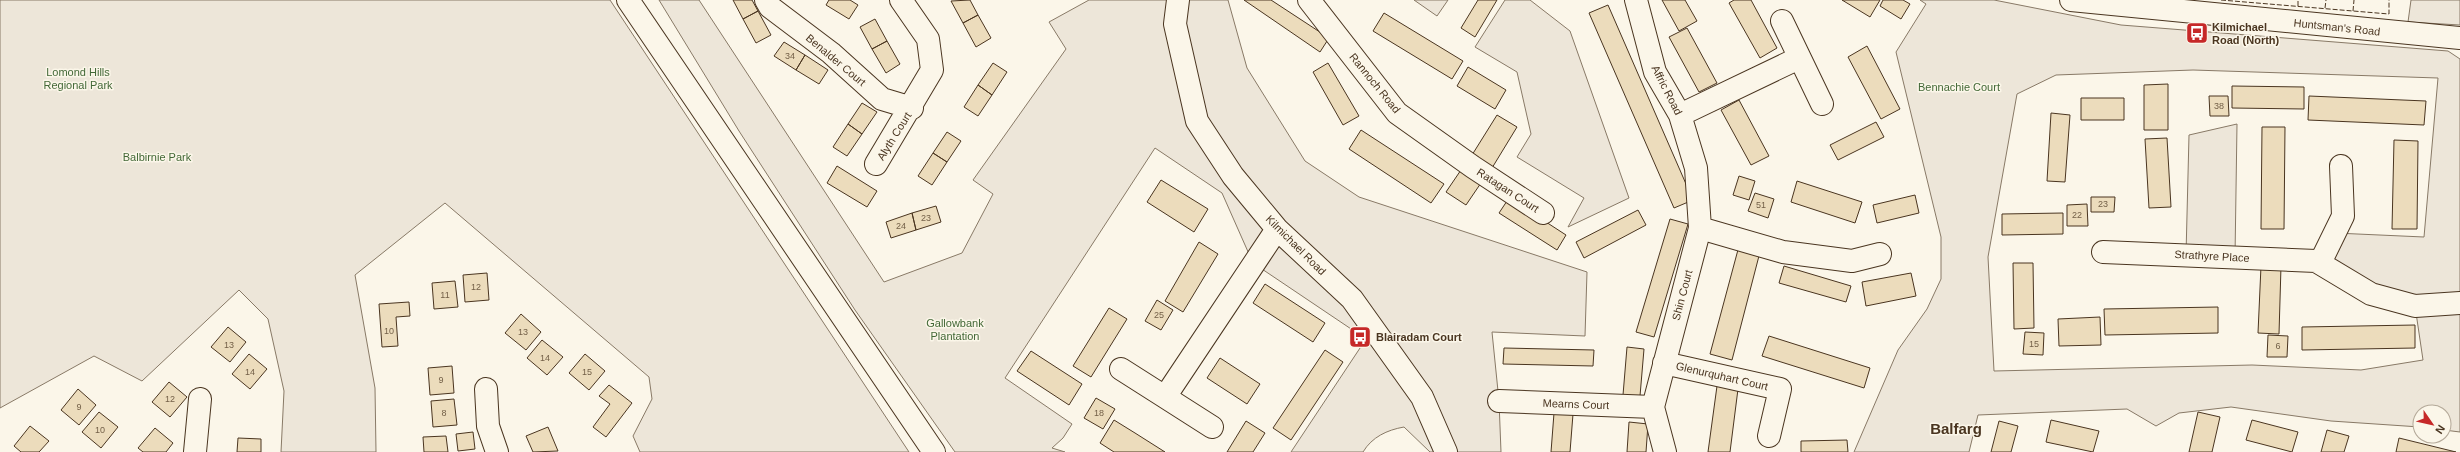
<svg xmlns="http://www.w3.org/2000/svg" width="2460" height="452" font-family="Helvetica,sans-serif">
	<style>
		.green { fill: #ede6d9; stroke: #887966; fill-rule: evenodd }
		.building { fill: #ecdcbc; stroke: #4a3520 }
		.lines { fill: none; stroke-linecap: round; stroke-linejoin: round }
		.minor-casing { stroke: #4a3520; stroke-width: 24 }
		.highway-casing { stroke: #4a3520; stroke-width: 24 }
		.minor { stroke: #fbf6e9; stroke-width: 22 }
		.highway { stroke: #fbf6e9; stroke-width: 22 }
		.fence { stroke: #4a3520; stroke-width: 1; stroke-dasharray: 5 2; stroke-linecap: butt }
		.labels { text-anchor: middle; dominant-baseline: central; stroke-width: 3; stroke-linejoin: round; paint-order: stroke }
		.number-label { font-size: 9px; fill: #725f47 }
		.poi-label { font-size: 11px; font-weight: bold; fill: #4a3520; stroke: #fbf6e9; text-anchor: start }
		.street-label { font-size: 11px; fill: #4a3520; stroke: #fbf6e9 }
		.park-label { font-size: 11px; fill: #436837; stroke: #fbf6e9 }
		.district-label { font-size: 15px; font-weight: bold; fill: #4a3520; stroke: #fbf6e9 }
	</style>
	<rect width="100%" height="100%" fill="#fbf6e9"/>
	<path class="green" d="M 0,0 L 610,0 L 909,452 L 640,452 L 633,436 L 652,399 L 649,377 L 445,203 L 355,275 L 375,388 L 376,452 L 281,452 L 284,391 L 268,319 L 239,290 L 142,381 L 94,356 L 0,408 Z
		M 659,0 L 699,0 L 884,282 L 962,253 L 993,194 L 973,180 L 1066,49 L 1049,22 L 1089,0 L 1228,0 L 1247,68 L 1305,161 L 1359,197 L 1587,272 L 1585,336 L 1492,332 L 1499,401 L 1501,452 L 1430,452 L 1404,427 C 1387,430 1372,437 1363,452 L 1291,452 L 1366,339 L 1253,263 L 1222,193 L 1155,148 L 1005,378 L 1072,424 L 1063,438 L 1052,448 L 1065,452 L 955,452 L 855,310 L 739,131 Z
		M 1414,0 L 1448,0 L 1437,16 Z
		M 1505,0 L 1530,0 L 1570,31 L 1629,198 L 1568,227 L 1584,198 L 1517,157 L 1531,134 L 1517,72 L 1475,47 Z
		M 1920,0 L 1994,0 L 2121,25 L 2448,51 L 2460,59 L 2460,432 L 2444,430 L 2444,412 L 2420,412 L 2420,427 L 2331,421 L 2231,407 L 2179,413 L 2156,426 L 2127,409 L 1978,415 L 1969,452 L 1854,452 L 1898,350 L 1927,309 L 1941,279 L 1941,237 L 1896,52 L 1926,4 ZM 2193,70 L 2438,78 L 2424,237 L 2335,233 L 2320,263 L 2415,306 L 2423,360 L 2361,370 L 2252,365 L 1994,371 L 1988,257 L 2017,94 L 2056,75 Z
		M 2411,0 L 2460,0 L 2460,25 L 2408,22 Z
		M 2237,124 L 2235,257 L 2186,255 L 2189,135 Z"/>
	<path class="building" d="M 733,0 L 752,0 L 758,11 L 743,19 Z
		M 829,0 L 850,0 L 858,5 L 849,19 L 826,5 Z
		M 970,0 L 978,15 L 963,23 L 951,1 Z
		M 1244,0 L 1271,0 L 1329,38 L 1320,52 Z
		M 1478,0 L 1497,0 L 1475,37 L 1461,28 Z
		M 1662,0 L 1685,0 L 1697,21 L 1679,31 Z
		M 1734,0 L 1751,0 L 1777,48 L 1760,58 L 1729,3 Z
		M 1842,0 L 1880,0 L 1870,17 Z
		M 1883,0 L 1903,0 L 1910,4 L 1901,19 L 1880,6 Z
		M 1608,5 L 1693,200 L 1674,208 L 1589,13 Z
		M 758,11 L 771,35 L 756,43 L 743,19 Z
		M 1384,13 L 1463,61 L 1452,79 L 1373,31 Z
		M 978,15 L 991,38 L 976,47 L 963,23 Z
		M 875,19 L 887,41 L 872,49 L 860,27 Z
		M 1687,28 L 1717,83 L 1699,92 L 1669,37 Z
		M 887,41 L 900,64 L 886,73 L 872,49 Z
		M 784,42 L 805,55 L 796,70 L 774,56 Z
		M 1867,46 L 1900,109 L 1881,119 L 1848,57 Z
		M 805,55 L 828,70 L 819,84 L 796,70 Z
		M 993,63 L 1007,72 L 992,95 L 978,85 Z
		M 1328,63 L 1359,116 L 1343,125 L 1313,72 Z
		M 1468,67 L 1506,90 L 1495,109 L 1457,86 Z
		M 2168,84 L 2168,130 L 2144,130 L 2144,85 Z
		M 978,85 L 992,95 L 978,116 L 964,107 Z
		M 2232,86 L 2304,87 L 2304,109 L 2232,108 Z
		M 2209,96 L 2228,96 L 2229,116 L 2210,116 Z
		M 2309,96 L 2426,101 L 2424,125 L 2308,120 Z
		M 2081,98 L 2124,98 L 2124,120 L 2081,120 Z
		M 1739,100 L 1769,156 L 1751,165 L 1721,110 Z
		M 862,103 L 877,112 L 862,134 L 848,124 Z
		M 2051,113 L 2070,115 L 2065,182 L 2047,181 Z
		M 1497,115 L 1517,127 L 1492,168 L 1472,155 Z
		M 1876,122 L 1884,137 L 1838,160 L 1830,145 Z
		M 848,124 L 862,134 L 847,156 L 833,147 Z
		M 2262,127 L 2285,127 L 2284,229 L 2261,229 Z
		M 1361,130 L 1444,184 L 1431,203 L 1349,149 Z
		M 947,132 L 961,141 L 947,162 L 933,153 Z
		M 2167,138 L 2171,207 L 2149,208 L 2145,139 Z
		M 2394,140 L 2418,141 L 2417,229 L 2392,229 Z
		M 933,153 L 947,162 L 932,185 L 918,176 Z
		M 837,166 L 877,191 L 867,207 L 827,183 Z
		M 1463,167 L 1483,180 L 1466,205 L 1446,192 Z
		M 1739,176 L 1755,181 L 1749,200 L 1733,195 Z
		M 1161,180 L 1208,209 L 1194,232 L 1147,202 Z
		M 1797,181 L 1862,202 L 1855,223 L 1791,202 Z
		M 1755,193 L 1774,199 L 1768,218 L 1748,211 Z
		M 1915,195 L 1919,213 L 1877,223 L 1873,205 Z
		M 2091,197 L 2115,197 L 2114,212 L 2091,212 Z
		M 1509,198 L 1566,235 L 1557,250 L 1499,213 Z
		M 2087,204 L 2088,226 L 2067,226 L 2067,205 Z
		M 936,206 L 941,222 L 916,230 L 912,213 Z
		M 1638,210 L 1646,225 L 1584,258 L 1576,242 Z
		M 912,213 L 916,230 L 891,238 L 886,222 Z
		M 2063,213 L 2063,234 L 2002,235 L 2002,214 Z
		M 1670,219 L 1688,224 L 1654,337 L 1636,332 Z
		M 1199,242 L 1218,254 L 1183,312 L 1165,301 Z
		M 1739,246 L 1760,252 L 1732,360 L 1710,354 Z
		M 2013,263 L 2033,263 L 2034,328 L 2014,329 Z
		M 1784,266 L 1851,286 L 1846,302 L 1779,283 Z
		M 2261,266 L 2281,266 L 2279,334 L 2258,333 Z
		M 487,273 L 489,300 L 465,302 L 463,275 Z
		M 1911,273 L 1916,296 L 1866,306 L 1862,282 Z
		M 455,281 L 458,307 L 434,309 L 432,283 Z
		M 1265,284 L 1325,323 L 1313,342 L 1253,303 Z
		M 1157,300 L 1173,310 L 1161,330 L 1145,321 Z
		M 409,302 L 410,316 L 396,317 L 398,346 L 382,347 L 379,304 Z
		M 2218,307 L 2218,333 L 2105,335 L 2104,309 Z
		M 1109,308 L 1127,319 L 1091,377 L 1073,366 Z
		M 521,314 L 541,332 L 526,350 L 505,333 Z
		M 2100,317 L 2101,345 L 2059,346 L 2058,319 Z
		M 2415,325 L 2415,348 L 2302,350 L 2302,327 Z
		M 228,327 L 246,342 L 230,362 L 211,347 Z
		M 2025,332 L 2044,333 L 2043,355 L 2023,354 Z
		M 2268,335 L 2288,336 L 2287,357 L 2267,357 Z
		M 1769,336 L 1870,368 L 1864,388 L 1762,356 Z
		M 542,340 L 563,357 L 547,375 L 527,358 Z
		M 1627,347 L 1644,349 L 1640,396 L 1623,395 Z
		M 1504,348 L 1594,350 L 1593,366 L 1503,364 Z
		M 1325,350 L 1343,362 L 1291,440 L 1273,428 Z
		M 1031,351 L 1082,384 L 1069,405 L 1017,371 Z
		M 249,354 L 267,369 L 250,389 L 232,374 Z
		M 585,354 L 605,371 L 589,390 L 569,373 Z
		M 1220,358 L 1260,384 L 1247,404 L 1207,378 Z
		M 452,366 L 454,393 L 430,395 L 428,368 Z
		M 169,382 L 187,397 L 170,417 L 152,402 Z
		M 609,385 L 632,403 L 606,437 L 593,427 L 610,404 L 599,396 Z
		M 1717,386 L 1738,389 L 1730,452 L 1708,452 Z
		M 78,389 L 96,405 L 79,425 L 61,410 Z
		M 1096,398 L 1115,409 L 1103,429 L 1084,418 Z
		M 454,399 L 457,425 L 433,427 L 431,401 Z
		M 99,412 L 118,427 L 101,448 L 82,432 Z
		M 2198,412 L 2220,417 L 2212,452 L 2189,452 Z
		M 1554,413 L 1573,414 L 1570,452 L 1551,452 Z
		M 1114,420 L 1135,433 L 1165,452 L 1114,452 L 1100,443 Z
		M 2051,420 L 2099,431 L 2093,452 L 2046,442 Z
		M 2252,420 L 2298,432 L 2292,452 L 2246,440 Z
		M 1246,421 L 1265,433 L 1253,452 L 1227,452 Z
		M 1999,421 L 2018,426 L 2011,452 L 1991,452 Z
		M 1629,422 L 1648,424 L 1646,452 L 1627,452 Z
		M 30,426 L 49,441 L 39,452 L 21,452 L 14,446 Z
		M 548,427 L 558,451 L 533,452 L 526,436 Z
		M 155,428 L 173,443 L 166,452 L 143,452 L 138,448 Z
		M 2327,430 L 2349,436 L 2344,452 L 2321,452 Z
		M 473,432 L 475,449 L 458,451 L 456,434 Z
		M 446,436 L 448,452 L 424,452 L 423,437 Z
		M 238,438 L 261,439 L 261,452 L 237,452 Z
		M 2399,438 L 2456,452 L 2396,452 Z
		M 1847,440 L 1848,452 L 1801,452 L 1801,441 Z"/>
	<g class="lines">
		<g class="minor-casing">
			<path id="minor" d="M 766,0 L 770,7 L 831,53 L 882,99 L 912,108
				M 1178,0 L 1175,24 L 1197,121 L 1233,176 L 1277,229 L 1352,299 L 1422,397 L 1446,452
				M 1309,0 L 1397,113 L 1473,167 L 1543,213
				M 1636,0 L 1655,72 L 1680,115 L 1696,168 L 1700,228 L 1653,407 L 1665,452
				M 2071,0 L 2460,38
				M 1782,21 L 1822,104
				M 1680,115 L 1799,58
				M 876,164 L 932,70 L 928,39 L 901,0
				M 1700,228 L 1783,252 L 1852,261 L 1880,254
				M 2103,252 L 2316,261 L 2371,294 L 2415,306 L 2460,303
				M 2320,263 L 2343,216 L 2341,166
				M 1664,363 L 1780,389 L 1769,436
				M 1121,369 L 1165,397
				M 486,389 L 488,426 L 497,452
				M 1499,401 L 1653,407
				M 1212,427 L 1165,397 L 1277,229
				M 195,452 L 200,399"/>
		</g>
		<g class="highway-casing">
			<path id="highway" d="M 628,0 L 934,452"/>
		</g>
		<use href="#minor" class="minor"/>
		<use href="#highway" class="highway"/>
		<path class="fence" d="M 2221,0 L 2389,14 L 2389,0
			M 2298,6 L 2298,0
			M 2325,8 L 2326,0
			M 2353,11 L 2354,0"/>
	</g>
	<defs>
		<g id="bus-square" transform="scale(1.15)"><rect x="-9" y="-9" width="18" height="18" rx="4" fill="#c62828" stroke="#fbf6e9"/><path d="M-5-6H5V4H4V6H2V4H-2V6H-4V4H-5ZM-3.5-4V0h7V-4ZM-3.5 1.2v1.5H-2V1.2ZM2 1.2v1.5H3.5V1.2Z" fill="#fff"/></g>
	</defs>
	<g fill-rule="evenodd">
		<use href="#bus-square" x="2197" y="33"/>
		<use href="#bus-square" x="1360" y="337"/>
	</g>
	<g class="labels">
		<g class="number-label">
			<text x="790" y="56">34</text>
			<text x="2219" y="106">38</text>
			<text x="2103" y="204">23</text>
			<text x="1761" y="205">51</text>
			<text x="2077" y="215">22</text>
			<text x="926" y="218">23</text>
			<text x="901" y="226">24</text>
			<text x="476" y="287">12</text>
			<text x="445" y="295">11</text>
			<text x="1159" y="315">25</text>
			<text x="389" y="331">10</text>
			<text x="523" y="332">13</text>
			<text x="2034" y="344">15</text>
			<text x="229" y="345">13</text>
			<text x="2278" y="346">6</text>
			<text x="545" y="358">14</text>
			<text x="250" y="372">14</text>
			<text x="587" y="372">15</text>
			<text x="441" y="380">9</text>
			<text x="170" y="399">12</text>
			<text x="79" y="407">9</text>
			<text x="444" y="413">8</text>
			<text x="1099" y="413">18</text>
			<text x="100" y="430">10</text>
		</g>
		<g class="poi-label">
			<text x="2212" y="27">Kilmichael<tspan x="2212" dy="13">Road (North)</tspan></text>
			<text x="1376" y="337">Blairadam Court</text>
		</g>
		<g class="street-label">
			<text transform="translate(2337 27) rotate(6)">Huntsman's Road</text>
			<text transform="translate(836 60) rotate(40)">Benalder Court</text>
			<text transform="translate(1375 83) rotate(51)">Rannoch Road</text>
			<text transform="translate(1667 90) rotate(63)">Affric Road</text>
			<text transform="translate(894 136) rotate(-58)">Alyth Court</text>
			<text transform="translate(1508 190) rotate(33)">Ratagan Court</text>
			<text transform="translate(1296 245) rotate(45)">Kilmichael Road</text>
			<text transform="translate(2212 256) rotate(3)">Strathyre Place</text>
			<text transform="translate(1682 295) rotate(-75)">Shin Court</text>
			<text transform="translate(1722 376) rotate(13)">Glenurquhart Court</text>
			<text transform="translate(1576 404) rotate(2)">Mearns Court</text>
		</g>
		<g class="park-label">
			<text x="78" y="72">Lomond Hills<tspan x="78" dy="13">Regional Park</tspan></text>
			<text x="1959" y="87">Bennachie Court</text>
			<text x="157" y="157">Balbirnie Park</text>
			<text x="955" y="323">Gallowbank<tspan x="955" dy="13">Plantation</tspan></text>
		</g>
		<g class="district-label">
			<text x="1956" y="428">Balfarg</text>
		</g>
	</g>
	<g transform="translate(2432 424) rotate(124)"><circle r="19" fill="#fbf6e9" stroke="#b4a999"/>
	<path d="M0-3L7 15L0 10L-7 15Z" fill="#c62828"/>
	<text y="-6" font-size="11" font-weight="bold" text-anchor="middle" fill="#4a3520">N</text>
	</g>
</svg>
